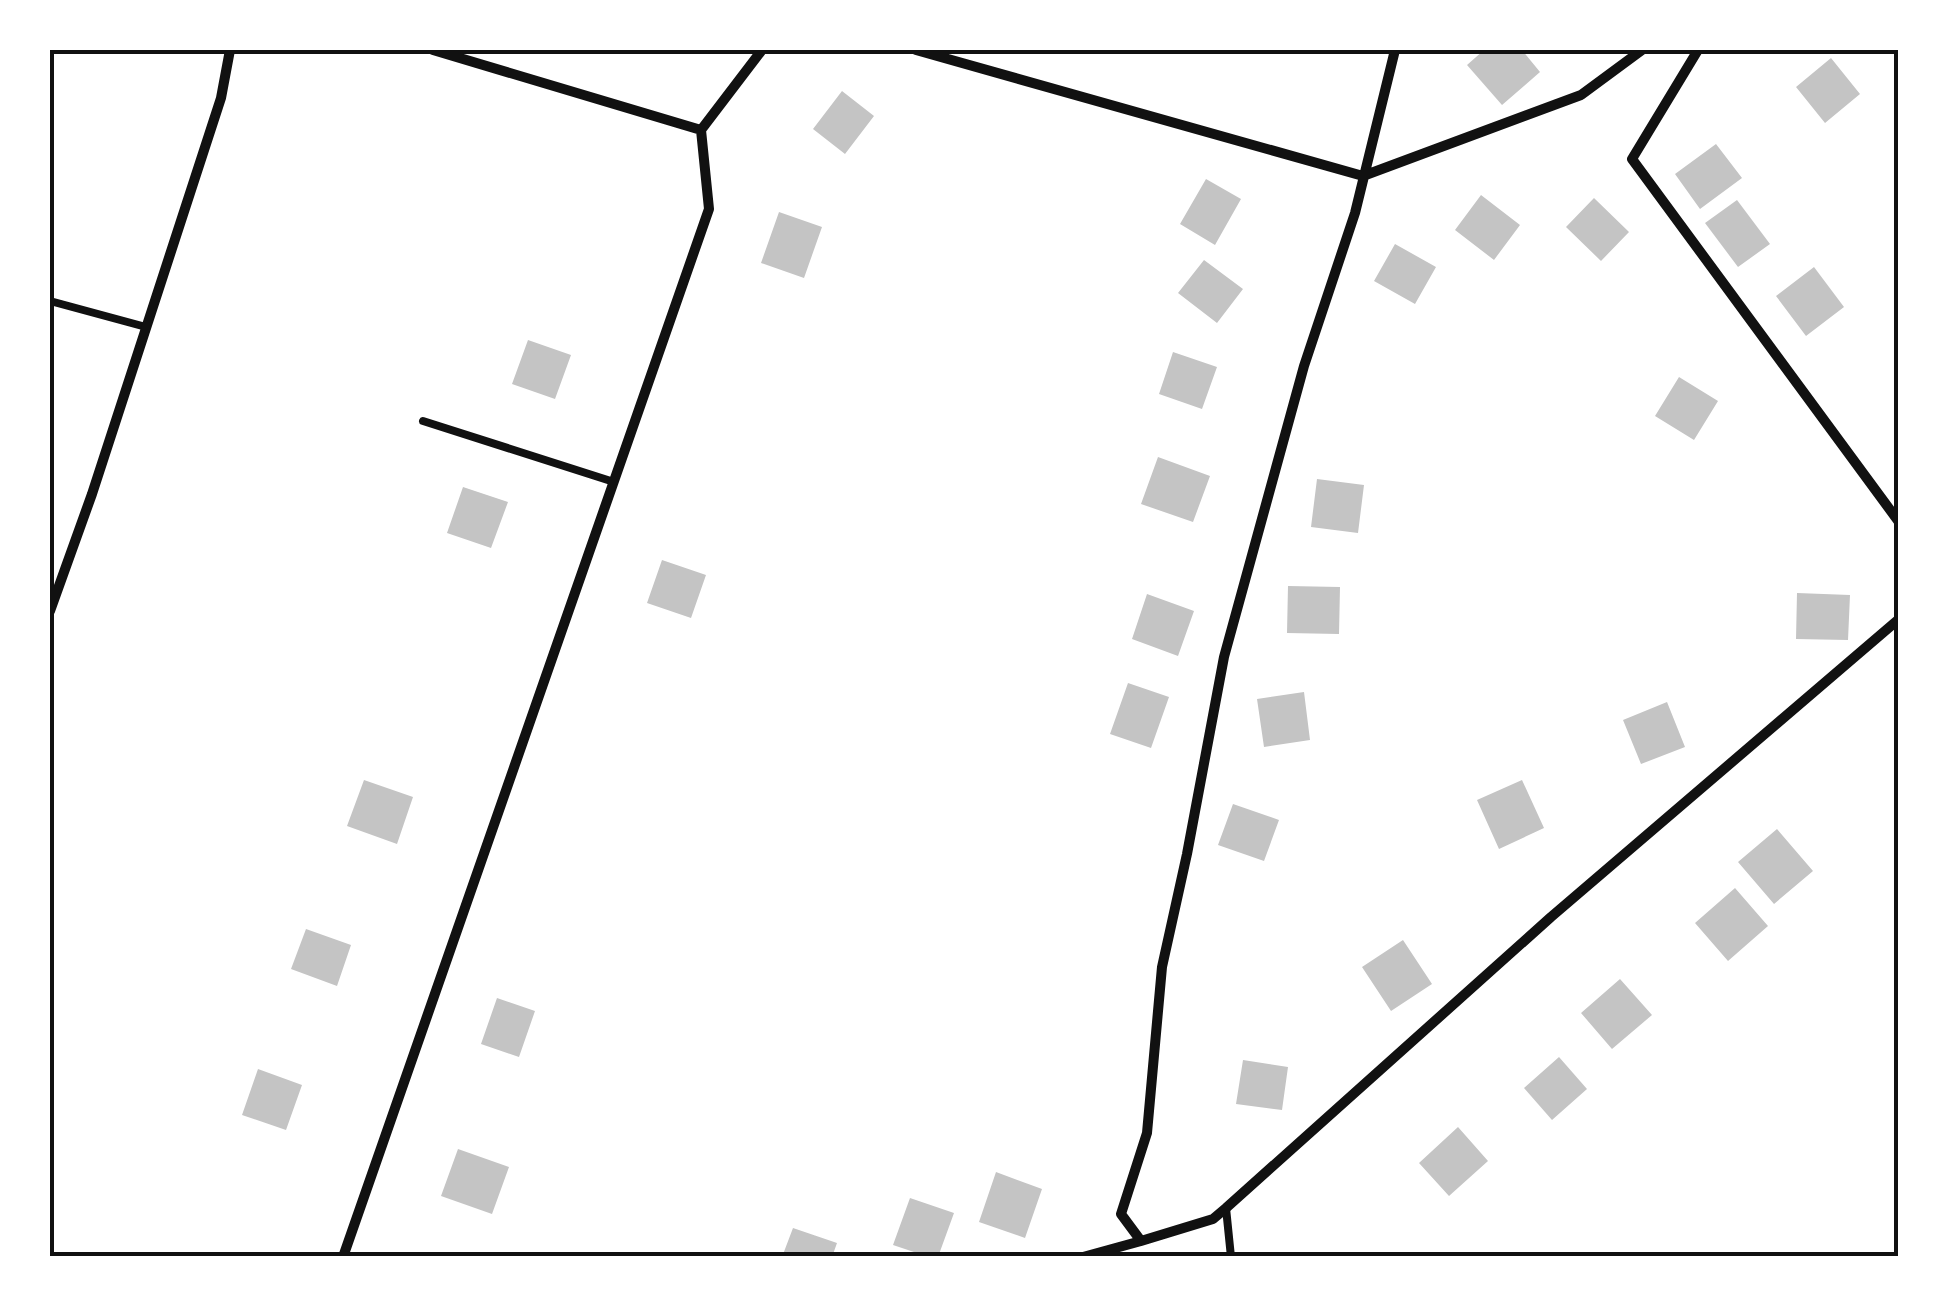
<svg xmlns="http://www.w3.org/2000/svg" width="1949" height="1307" font-family="'Noto Sans',sans-serif">
	<style>
		.building { fill: #c4c4c4 }
		.lines { fill: none; stroke-linecap: round; stroke-linejoin: round }
		.service { stroke: #111; stroke-width: 8 }
		.minor { stroke: #111; stroke-width: 10 }
		.neatline { fill: none; stroke: #111; stroke-width: 4 }
	</style>
	<rect width="100%" height="100%" fill="#fff"/>
	<path class="building" d="M 1484,50 L 1522,50 L 1540,72 L 1502,105 L 1467,65 Z
		M 1831,58 L 1860,94 L 1825,123 L 1796,87 Z
		M 842,91 L 874,116 L 845,154 L 813,129 Z
		M 1716,144 L 1742,178 L 1700,209 L 1675,174 Z
		M 1206,179 L 1241,199 L 1215,245 L 1180,224 Z
		M 1481,195 L 1520,225 L 1494,260 L 1455,230 Z
		M 1594,198 L 1629,232 L 1601,261 L 1566,227 Z
		M 1737,200 L 1770,244 L 1738,267 L 1705,223 Z
		M 779,212 L 822,227 L 804,278 L 761,263 Z
		M 1395,244 L 1436,267 L 1415,304 L 1374,281 Z
		M 1204,260 L 1243,289 L 1217,323 L 1178,293 Z
		M 1814,267 L 1844,307 L 1806,336 L 1776,296 Z
		M 528,340 L 571,355 L 555,399 L 512,384 Z
		M 1173,352 L 1217,367 L 1202,409 L 1159,394 Z
		M 1679,377 L 1718,401 L 1694,440 L 1655,416 Z
		M 1158,457 L 1210,476 L 1193,522 L 1141,504 Z
		M 1317,479 L 1364,485 L 1358,533 L 1311,527 Z
		M 463,487 L 508,502 L 491,548 L 447,533 Z
		M 662,560 L 706,575 L 691,618 L 647,603 Z
		M 1288,586 L 1340,587 L 1339,634 L 1287,633 Z
		M 1797,593 L 1850,595 L 1848,640 L 1796,639 Z
		M 1147,594 L 1194,611 L 1178,656 L 1132,639 Z
		M 1128,683 L 1169,697 L 1151,748 L 1110,734 Z
		M 1304,692 L 1310,740 L 1264,747 L 1257,699 Z
		M 1667,702 L 1685,747 L 1641,764 L 1623,720 Z
		M 364,780 L 413,797 L 397,844 L 347,826 Z
		M 1522,780 L 1544,828 L 1499,849 L 1477,800 Z
		M 1233,804 L 1279,820 L 1264,861 L 1218,845 Z
		M 1777,829 L 1813,871 L 1774,904 L 1738,862 Z
		M 1735,888 L 1768,926 L 1728,961 L 1695,923 Z
		M 306,929 L 351,945 L 337,986 L 291,969 Z
		M 1403,940 L 1432,984 L 1391,1011 L 1362,967 Z
		M 1620,979 L 1652,1015 L 1612,1049 L 1581,1013 Z
		M 497,998 L 535,1011 L 519,1057 L 481,1044 Z
		M 1559,1057 L 1587,1089 L 1552,1120 L 1524,1088 Z
		M 1243,1060 L 1288,1067 L 1282,1110 L 1236,1104 Z
		M 258,1069 L 302,1085 L 286,1130 L 242,1115 Z
		M 1458,1127 L 1488,1161 L 1449,1196 L 1419,1163 Z
		M 458,1149 L 509,1167 L 492,1214 L 441,1196 Z
		M 996,1172 L 1042,1189 L 1025,1238 L 979,1222 Z
		M 910,1198 L 954,1213 L 938,1257 L 929,1257 L 893,1245 Z
		M 793,1228 L 837,1243 L 832,1257 L 782,1257 Z"/>
	<g class="lines">
		<path class="service" d="M 50,301 L 146,327
			M 423,421 L 614,482
			M 1226,1208 L 1231,1257"/>
		<path class="minor" d="M 433,50 L 701,130
			M 916,50 L 1363,176 L 1581,95 L 1642,50
			M 1395,50 L 1355,213 L 1304,366 L 1224,657 L 1187,854 L 1162,967 L 1147,1133 L 1121,1214 L 1141,1241 L 1213,1219 L 1226,1208 L 1551,917 L 1899,619
			M 1698,50 L 1632,159 L 1899,522
			M 50,611 L 92,494 L 221,98 L 230,50
			M 343,1257 L 709,209 L 701,130 L 762,50
			M 1083,1257 L 1141,1241"/>
	</g>
	<rect width="1949" height="1307" fill="none" stroke="#ffffff" stroke-width="105"/>
	<rect x="52" y="52" width="1844" height="1202" class="neatline"/>
</svg>
